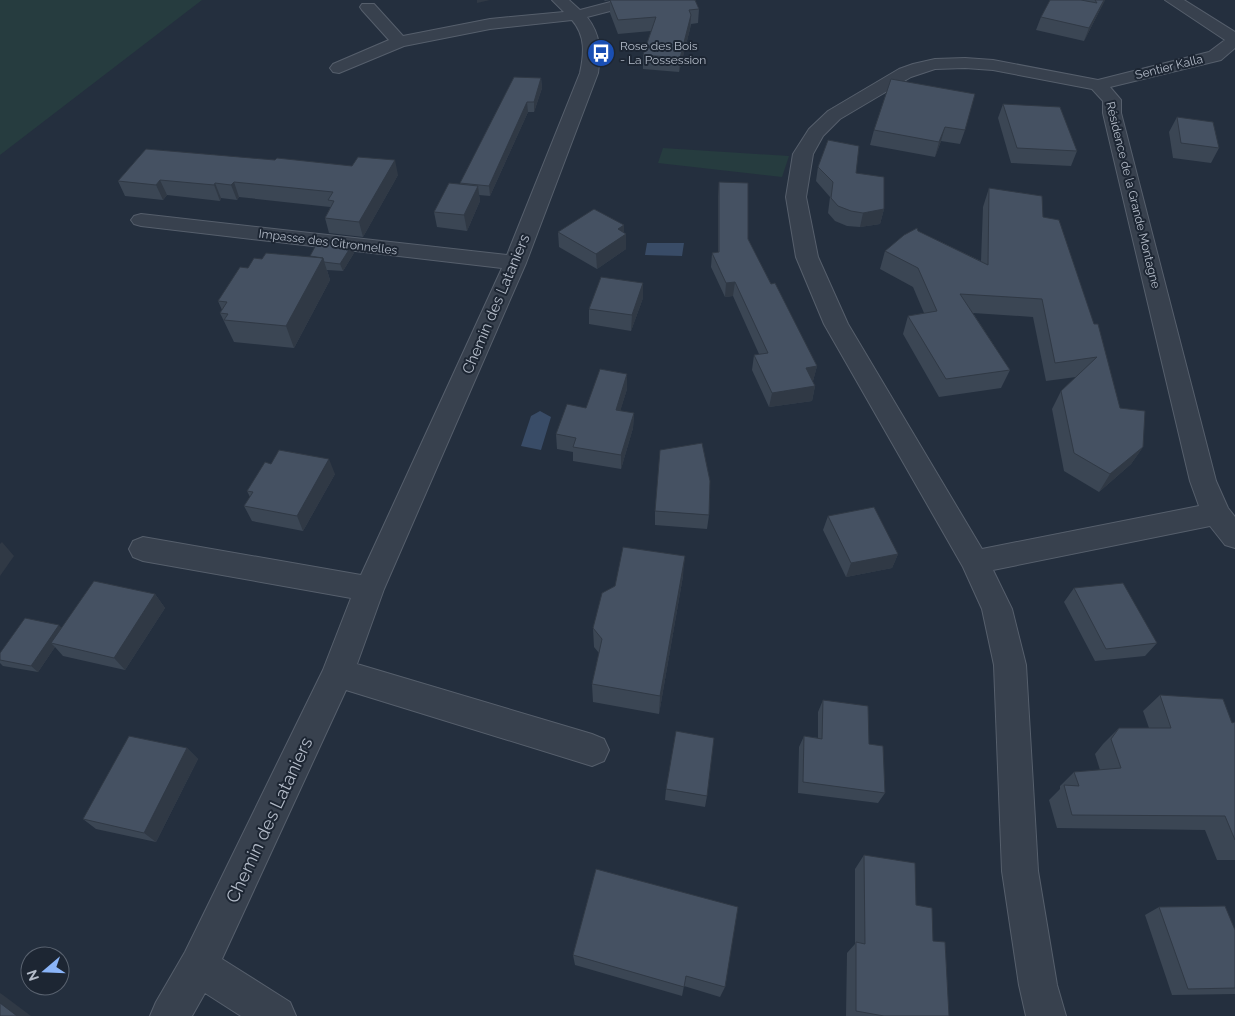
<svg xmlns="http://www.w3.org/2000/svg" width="1235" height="1016" font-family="Raleway,sans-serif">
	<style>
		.green { fill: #263c3f }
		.water { fill: #394c67 }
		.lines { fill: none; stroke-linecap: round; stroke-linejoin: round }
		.minor-casing { stroke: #565f6c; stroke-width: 2 }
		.minor { fill: #38414e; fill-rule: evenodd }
		.wall { fill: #3b4654 }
		.shaded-wall { fill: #303945 }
		.building { fill: #455162; stroke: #303945 }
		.labels { text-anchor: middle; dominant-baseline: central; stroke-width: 4; stroke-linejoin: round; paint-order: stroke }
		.far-poi-label { font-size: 12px; fill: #b4bcc9; stroke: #1d2633; text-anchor: start }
		.far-street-label { font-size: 12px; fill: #b4bcc9; stroke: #1d2633 }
		.street-label { font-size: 15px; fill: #b4bcc9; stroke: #1d2633 }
		.near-street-label { font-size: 18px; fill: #b4bcc9; stroke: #1d2633 }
	</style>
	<rect width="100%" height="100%" fill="#242f3e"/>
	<path class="green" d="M 0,0 L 202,0 L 0,155 Z
		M 663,148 L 789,156 L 782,177 L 658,163 Z"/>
	<path class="water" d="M 647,243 L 684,243 L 682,256 L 645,255 Z
		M 540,411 L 551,417 L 541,450 L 521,446 L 531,416 Z"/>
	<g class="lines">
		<g class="minor-casing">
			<path id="minor" d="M 552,0 L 569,0 L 580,10 L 618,0 L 644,0 L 641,3 L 587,17 C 601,35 601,52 598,73 L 526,263 L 384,589 L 357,664 L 592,734 L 604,739 L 609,750 L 604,761 L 592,766 L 346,690 L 222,959 L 290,1002 L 296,1016 L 241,1016 L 205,993 L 192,1016 L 150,1016 L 156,1002 L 185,952 L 323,670 L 351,598 L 143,561 L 133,557 L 129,549 L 133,541 L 143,537 L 361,575 L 502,268 L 141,226 L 134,224 L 131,220 L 134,216 L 141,214 L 507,255 L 580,73 C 584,54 586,36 572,20 L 490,29 L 404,46 L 339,73 L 333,72 L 330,68 L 333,64 L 389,40 L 362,10 L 360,7 L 362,4 L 374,4 L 403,36 L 490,19 L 564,12 Z
				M 1165,0 L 1184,0 L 1235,32 L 1235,48 L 1221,60 L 1110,87 L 1121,100 L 1121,113 L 1216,481 L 1228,508 L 1235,517 L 1235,548 L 1225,545 L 1210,526 L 993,570 L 1012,609 L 1026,665 L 1038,871 L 1057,985 L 1066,1016 L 1026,1016 L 1019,985 L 1002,871 L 994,665 L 982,609 L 963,567 L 824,324 L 796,257 L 786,197 L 793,154 L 809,129 L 828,111 L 899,69 L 913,64 L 935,59 L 965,58 L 993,60 L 1098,80 L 1209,52 L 1225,40 ZM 965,68 L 993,70 L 1092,89 L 1103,101 L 1103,113 L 1190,481 L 1199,506 L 982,549 L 848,324 L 818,257 L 806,197 L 813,154 L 823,136 L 840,119 L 911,77 L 935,69 Z"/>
		</g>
		<use href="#minor" class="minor"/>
	</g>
	<path class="wall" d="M 604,0 L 695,0 L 699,9 L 698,23 L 691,24 L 690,29 L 679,72 L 643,69 L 643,55 L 651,31 L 618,34 L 610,13 L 610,0 L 605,1 Z
		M 1083,0 L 1105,0 L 1084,41 L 1036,30 L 1041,17 Z
		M 541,78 L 542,88 L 534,112 L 528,112 L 490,196 L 479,195 L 480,201 L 467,231 L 437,227 L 434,212 L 460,184 L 460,183 Z
		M 891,79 L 965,130 L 960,144 L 941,141 L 935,157 L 870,145 L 874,130 Z
		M 1003,104 L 1077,151 L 1071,166 L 1011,163 L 998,118 Z
		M 1177,117 L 1219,148 L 1211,163 L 1173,158 L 1169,132 Z
		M 146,149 L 398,175 L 363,237 L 329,233 L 325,218 L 330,208 L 330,207 L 239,197 L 237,200 L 221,198 L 220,201 L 167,195 L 163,200 L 125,196 L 118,181 Z
		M 818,167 L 856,173 L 884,209 L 880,224 L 860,227 L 847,226 L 835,221 L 828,213 L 830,197 L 816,181 Z
		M 719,182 L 771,284 L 817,366 L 813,381 L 812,381 L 815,386 L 812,401 L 769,407 L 752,370 L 754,355 L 759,354 L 733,296 L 725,297 L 711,267 L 712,253 L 718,252 L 718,196 Z
		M 989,188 L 1043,217 L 1120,408 L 1143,447 L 1131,464 L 1099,492 L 1064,471 L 1052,409 L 1061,391 L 1076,377 L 1046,381 L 1033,317 L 973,313 L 1010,370 L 1001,388 L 939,397 L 903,334 L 908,316 L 924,313 L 913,287 L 880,269 L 885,251 L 918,231 L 981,261 L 983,207 Z
		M 558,232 L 624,233 L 626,249 L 597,269 L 559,247 Z
		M 354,253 L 343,271 L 327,270 L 330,280 L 294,348 L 234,342 L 220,313 L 222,310 L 218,301 L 248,268 L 262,259 L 310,257 Z
		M 643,298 L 631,331 L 589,324 L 589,309 Z
		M 627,374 L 627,389 L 620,411 L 634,413 L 633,428 L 621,469 L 573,461 L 573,452 L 557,449 L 556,434 Z
		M 335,474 L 303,531 L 252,521 L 244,506 L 250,497 L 247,491 Z
		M 655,511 L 709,515 L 707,529 L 655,525 Z
		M 828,516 L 898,554 L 892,568 L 846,577 L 823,530 Z
		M 683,576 L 659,714 L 593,702 L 592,684 L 599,653 L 594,647 L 593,628 Z
		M 1074,588 L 1157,643 L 1145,656 L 1095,661 L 1064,602 Z
		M 155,594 L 165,608 L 125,670 L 63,656 L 55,647 L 38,672 L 3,666 L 0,663 L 0,653 L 61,628 Z
		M 1160,695 L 1232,723 L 1235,722 L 1235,860 L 1217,860 L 1205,830 L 1057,828 L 1049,800 L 1060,789 L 1060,786 L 1074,772 L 1100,770 L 1095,754 L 1103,744 L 1119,728 L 1149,728 L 1143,711 Z
		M 823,700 L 869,744 L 885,793 L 878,803 L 798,793 L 799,747 L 804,736 L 818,738 L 818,712 Z
		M 187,748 L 198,759 L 156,842 L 96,829 L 83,819 Z
		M 666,789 L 707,796 L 705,807 L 665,800 Z
		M 864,855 L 916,905 L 949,1016 L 846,1016 L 847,953 L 855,944 L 855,869 Z
		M 596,869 L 725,987 L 720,997 L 684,986 L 682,996 L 575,965 L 573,955 Z
		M 1159,907 L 1235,930 L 1235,994 L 1172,995 L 1145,915 Z"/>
	<path class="shaded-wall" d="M 477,0 L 490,0 L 477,3 Z
		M 1104,0 L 1105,0 L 1084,41 L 1089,28 Z
		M 691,15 L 690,29 L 679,72 L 680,58 Z
		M 541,78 L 542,88 L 534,112 L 534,102 Z
		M 527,102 L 528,112 L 490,196 L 489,186 Z
		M 945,127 L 941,141 L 935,157 L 939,142 Z
		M 395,160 L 398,175 L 363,237 L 359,222 Z
		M 160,180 L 167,195 L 163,200 L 156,185 Z
		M 234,182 L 239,197 L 237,200 L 231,185 Z
		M 215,183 L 221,198 L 220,201 L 214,185 Z
		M 478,186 L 480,201 L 467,231 L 464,215 Z
		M 884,209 L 880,224 L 860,227 L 863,213 Z
		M 624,225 L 624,235 L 626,234 L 626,249 L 597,269 L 596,254 L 618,229 Z
		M 352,245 L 354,253 L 343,271 L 340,264 Z
		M 323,258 L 330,280 L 294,348 L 286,326 Z
		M 735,282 L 733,296 L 725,297 L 726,283 Z
		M 643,283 L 643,298 L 631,331 L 632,315 Z
		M 817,366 L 813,381 L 802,383 L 806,368 Z
		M 627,374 L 627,389 L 616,425 L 616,410 Z
		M 815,386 L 812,401 L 769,407 L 772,393 Z
		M 634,413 L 633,428 L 621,469 L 621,455 Z
		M 1143,447 L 1131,464 L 1099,492 L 1110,474 Z
		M 329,459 L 335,474 L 303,531 L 297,516 Z
		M 2,542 L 14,556 L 0,576 L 0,544 Z
		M 898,554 L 892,568 L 846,577 L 851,563 Z
		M 685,556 L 683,576 L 659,714 L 660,696 Z
		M 155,594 L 165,608 L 125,670 L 114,658 Z
		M 59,625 L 65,632 L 51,643 L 55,647 L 38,672 L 31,666 Z
		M 187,748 L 198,759 L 156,842 L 144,833 Z
		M 0,993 L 3,995 L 31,1016 L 17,1016 L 0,1003 Z"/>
	<path class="building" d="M 610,0 L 695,0 L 699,9 L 689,10 L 691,15 L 680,58 L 643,55 L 656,17 L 618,20 Z
		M 1050,0 L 1081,0 L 1097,3 L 1095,0 L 1104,0 L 1089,28 L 1041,17 Z
		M 514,77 L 541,78 L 534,102 L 527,102 L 489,186 L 460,183 Z
		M 891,79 L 975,94 L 965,130 L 945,127 L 939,142 L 874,130 Z
		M 1003,104 L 1060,107 L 1077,151 L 1017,148 Z
		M 1177,117 L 1213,122 L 1219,148 L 1181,143 Z
		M 828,140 L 859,146 L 856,173 L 884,177 L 884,209 L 863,213 L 851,211 L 838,206 L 831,198 L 833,182 L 818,167 Z
		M 146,149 L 275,160 L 277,158 L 352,166 L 358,157 L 395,160 L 359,222 L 325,218 L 334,201 L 328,200 L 333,192 L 234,182 L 231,185 L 215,183 L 214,185 L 160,180 L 156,185 L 118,181 Z
		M 719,182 L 748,183 L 748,239 L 771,284 L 775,283 L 817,366 L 806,368 L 815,386 L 772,393 L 754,355 L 768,353 L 735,282 L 726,283 L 712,253 L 719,252 Z
		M 449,183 L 478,186 L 464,215 L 434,212 Z
		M 989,188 L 1042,196 L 1043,217 L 1059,220 L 1094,324 L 1098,324 L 1120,408 L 1145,411 L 1143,447 L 1110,474 L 1074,453 L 1061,391 L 1097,357 L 1055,363 L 1042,299 L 960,294 L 1010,370 L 946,379 L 908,316 L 937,311 L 918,268 L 885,251 L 904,235 L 917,228 L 918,231 L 988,265 Z
		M 594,209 L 624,225 L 618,229 L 626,234 L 596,254 L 558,232 Z
		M 318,241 L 352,245 L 340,264 L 324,262 L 323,258 L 310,256 Z
		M 266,253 L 323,258 L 286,326 L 224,320 L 228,314 L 220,313 L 227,302 L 218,301 L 240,267 L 248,268 L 254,258 L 262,259 Z
		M 601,277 L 643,283 L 632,315 L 589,309 Z
		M 600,369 L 627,374 L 616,410 L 634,413 L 621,455 L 573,447 L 576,438 L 556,434 L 567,404 L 586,408 Z
		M 702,443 L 710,481 L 709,515 L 655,511 L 660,450 Z
		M 279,450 L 329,459 L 297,516 L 244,506 L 253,492 L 247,491 L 265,462 L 271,464 Z
		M 874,507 L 898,554 L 851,563 L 828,516 Z
		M 623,547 L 685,556 L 660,696 L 592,684 L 602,639 L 593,628 L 602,593 L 615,586 Z
		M 94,581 L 155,594 L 114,658 L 51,643 Z
		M 1123,583 L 1157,643 L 1106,649 L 1074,588 Z
		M 25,618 L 59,625 L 31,666 L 0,660 L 0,653 Z
		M 1160,695 L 1223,699 L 1232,723 L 1235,722 L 1235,840 L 1225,816 L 1072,815 L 1064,785 L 1079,786 L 1074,772 L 1121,768 L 1111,739 L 1119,728 L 1171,728 Z
		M 823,700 L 868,706 L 869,744 L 883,746 L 885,793 L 803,782 L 804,736 L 822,739 Z
		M 676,731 L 714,738 L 707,796 L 666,789 Z
		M 129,736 L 187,748 L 144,833 L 83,819 Z
		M 864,855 L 915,863 L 916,905 L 932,908 L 933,941 L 945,942 L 949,1016 L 884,1016 L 856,1011 L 856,942 L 865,944 Z
		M 596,869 L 738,907 L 725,987 L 686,976 L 684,987 L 573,955 Z
		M 1225,906 L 1235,930 L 1235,988 L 1188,989 L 1159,907 Z
		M 0,1003 L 17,1016 L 0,1016 Z"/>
	<defs>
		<g id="bus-disc" transform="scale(1.4375)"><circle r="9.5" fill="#1a4fb4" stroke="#1d2633"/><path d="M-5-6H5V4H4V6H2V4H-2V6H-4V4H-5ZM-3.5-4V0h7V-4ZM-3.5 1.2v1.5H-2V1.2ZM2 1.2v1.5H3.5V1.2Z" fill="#fff"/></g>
	</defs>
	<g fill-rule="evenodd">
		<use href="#bus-disc" x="601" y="53"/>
	</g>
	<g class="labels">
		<g class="far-poi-label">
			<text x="620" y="46">Rose des Bois<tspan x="620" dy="14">- La Possession</tspan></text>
		</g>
		<g class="far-street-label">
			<text transform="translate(1169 67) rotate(-14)">Sentier Kalla</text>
			<text transform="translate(1133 195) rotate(76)">Résidence de la Grande Montagne</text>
			<text transform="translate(328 242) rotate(7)">Impasse des Citronnelles</text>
		</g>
		<g class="street-label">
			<text transform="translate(496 304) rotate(-67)">Chemin des Lataniers</text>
		</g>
		<g class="near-street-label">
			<text transform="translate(269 820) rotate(-65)">Chemin des Lataniers</text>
		</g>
	</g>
	<g transform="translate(45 971) rotate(251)"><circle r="24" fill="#1d2633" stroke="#59626f"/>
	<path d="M0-4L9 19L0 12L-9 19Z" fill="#8ab4f8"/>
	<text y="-8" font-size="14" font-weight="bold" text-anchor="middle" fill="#b4bcc9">N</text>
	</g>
</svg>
